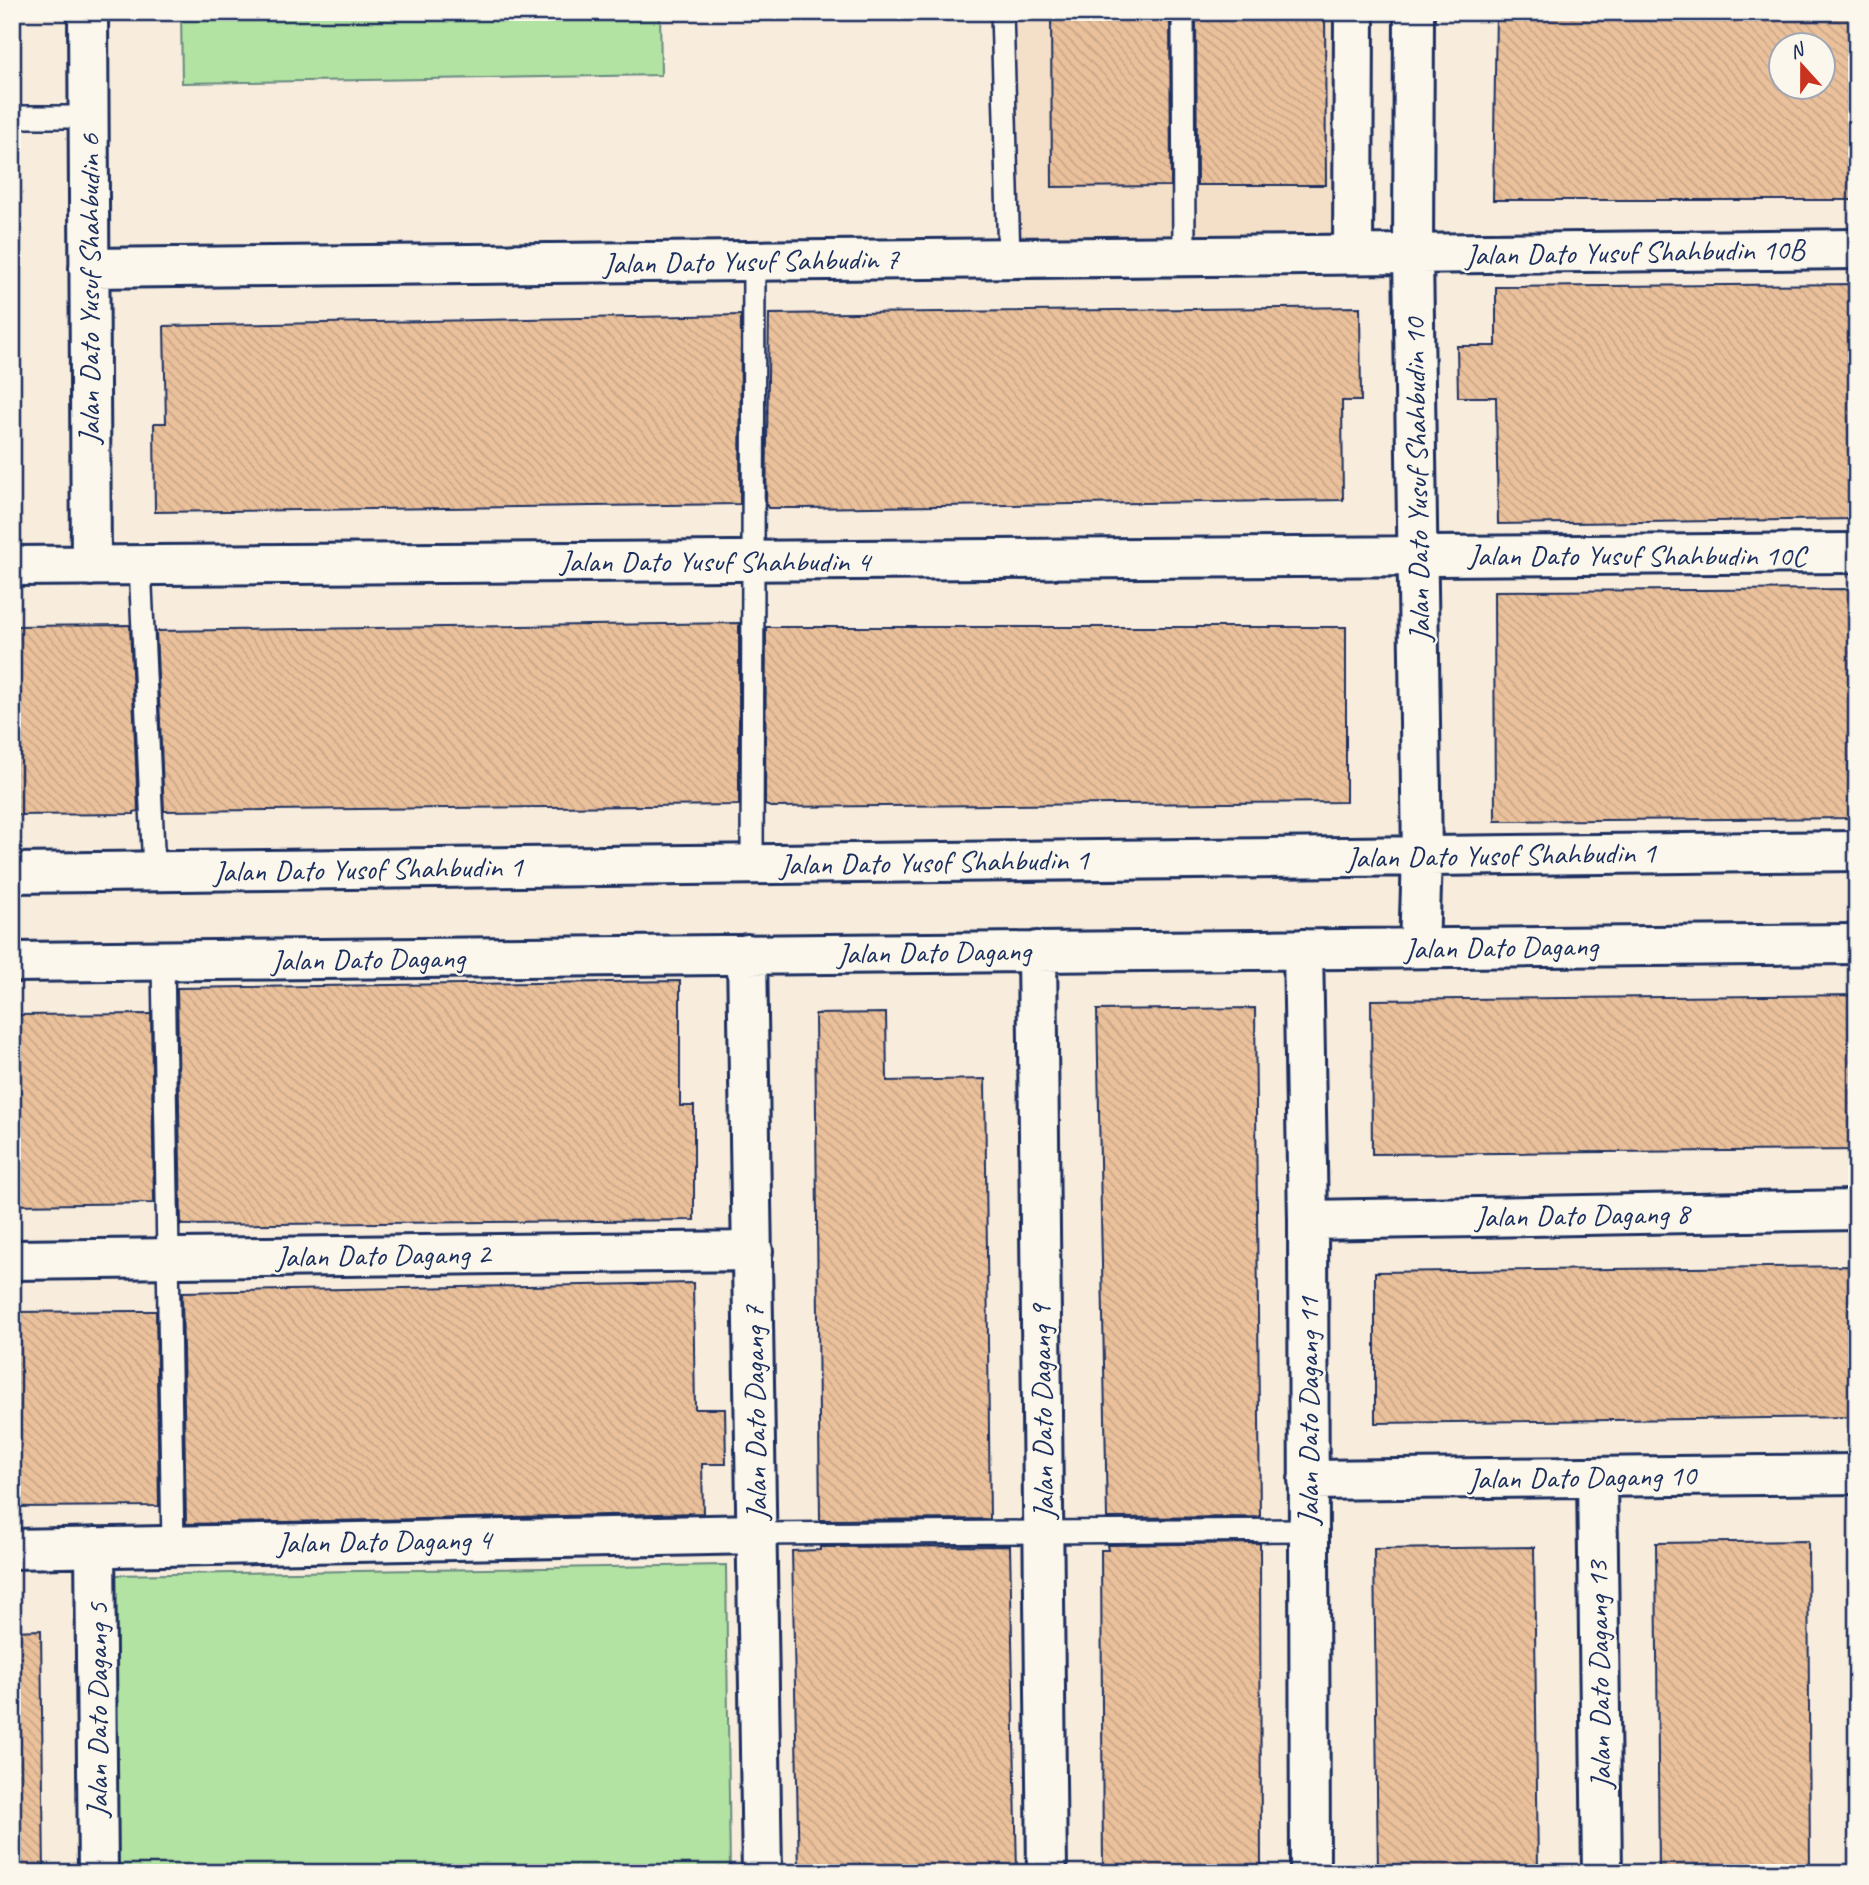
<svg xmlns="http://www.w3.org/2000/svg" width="1869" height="1885" font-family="Caveat,sans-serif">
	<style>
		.built { fill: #f4dfc8 }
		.grass { fill: #b3e3a2; stroke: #678980; stroke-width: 2 }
		.building { fill: url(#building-back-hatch); stroke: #1b2f5e; stroke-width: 2; fill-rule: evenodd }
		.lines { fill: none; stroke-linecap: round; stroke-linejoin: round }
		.service-casing { stroke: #1b2f5e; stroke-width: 26 }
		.minor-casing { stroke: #1b2f5e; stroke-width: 44 }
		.service { stroke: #fbf7ec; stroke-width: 21 }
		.minor { stroke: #fbf7ec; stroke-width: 38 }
		.labels { text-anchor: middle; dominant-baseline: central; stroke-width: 5; stroke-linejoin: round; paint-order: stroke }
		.street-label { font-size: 30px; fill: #1b2f5e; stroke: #fbf7ec }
	</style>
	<defs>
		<pattern id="building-back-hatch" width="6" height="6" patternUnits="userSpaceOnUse" patternTransform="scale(1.75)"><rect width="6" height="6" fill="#ebc19b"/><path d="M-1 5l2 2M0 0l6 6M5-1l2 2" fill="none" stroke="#c9a688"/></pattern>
	</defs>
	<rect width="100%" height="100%" fill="#f8ecdc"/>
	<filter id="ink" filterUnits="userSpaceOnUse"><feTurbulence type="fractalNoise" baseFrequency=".0143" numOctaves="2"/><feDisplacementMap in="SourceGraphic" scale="14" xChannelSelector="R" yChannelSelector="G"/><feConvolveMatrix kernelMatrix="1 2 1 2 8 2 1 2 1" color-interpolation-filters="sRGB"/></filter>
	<g filter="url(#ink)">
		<path class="built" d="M 1011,12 L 1340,12 L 1341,242 L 1019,245 Z"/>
		<path class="grass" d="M 181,12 L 660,12 L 661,75 L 182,83 Z
			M 726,1565 L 730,1873 L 117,1873 L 113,1575 Z"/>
		<path class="building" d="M 1051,12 L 1170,12 L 1171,186 L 1052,187 Z
			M 1196,12 L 1325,12 L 1326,185 L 1197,185 Z
			M 1496,12 L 1857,12 L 1857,200 L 1493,200 ZM 1782,46 L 1824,46 L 1824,88 L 1782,88 Z
			M 1857,284 L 1857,519 L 1498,524 L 1496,397 L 1458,397 L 1457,346 L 1496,346 L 1496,287 Z
			M 1360,307 L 1361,401 L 1342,401 L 1343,500 L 802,508 L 768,508 L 766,504 L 769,314 Z
			M 741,315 L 740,504 L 155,512 L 154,423 L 166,423 L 164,326 Z
			M 1857,589 L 1857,818 L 1495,821 L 1494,591 Z
			M 739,623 L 739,805 L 164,811 L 156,631 Z
			M 130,625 L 138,811 L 134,812 L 134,814 L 12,815 L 12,626 Z
			M 766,627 L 1346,627 L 1346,802 L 771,807 L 765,805 Z
			M 680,981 L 680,1106 L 694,1106 L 694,1220 L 181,1225 L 177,988 Z
			M 1857,995 L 1857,1150 L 1372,1154 L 1371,1000 Z
			M 1255,1008 L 1260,1517 L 1107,1518 L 1097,1010 Z
			M 886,1013 L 887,1081 L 985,1079 L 990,1519 L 820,1520 L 815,1014 Z
			M 151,1014 L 154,1203 L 12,1205 L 12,1015 Z
			M 1857,1266 L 1857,1417 L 1375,1423 L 1375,1272 Z
			M 693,1283 L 695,1409 L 725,1409 L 726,1464 L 702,1464 L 703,1513 L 186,1524 L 182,1292 Z
			M 137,1311 L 156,1311 L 159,1506 L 12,1507 L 12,1312 Z
			M 1808,1541 L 1810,1873 L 1659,1873 L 1656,1543 Z
			M 1260,1543 L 1261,1873 L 1103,1873 L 1101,1550 L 1108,1550 L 1107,1545 Z
			M 1010,1546 L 1017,1873 L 799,1873 L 792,1551 L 820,1550 L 820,1547 Z
			M 1534,1547 L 1538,1873 L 1378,1873 L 1374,1549 Z
			M 41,1630 L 44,1873 L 12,1873 L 12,1631 Z"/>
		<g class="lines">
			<g class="service-casing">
				<path id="service" d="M 1002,12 L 1009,258
					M 1183,12 L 1184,257
					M 12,117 L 88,117
					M 140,565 L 154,871
					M 752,864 L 754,261
					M 163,962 L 173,1546
					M 757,1534 L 1308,1530"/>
			</g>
			<g class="minor-casing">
				<path id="minor" d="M 88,12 L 91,566
					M 1414,12 L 1413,254 L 1422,856 L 1419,948
					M 1353,254 L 1354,12
					M 89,268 L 1857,249
					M 12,566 L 1857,553
					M 12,873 L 1857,851
					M 1303,949 L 1308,1220 L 1310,1873
					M 1037,951 L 1047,1873
					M 747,954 L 762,1873
					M 12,962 L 1857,944
					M 1308,1220 L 1857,1210
					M 12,1260 L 753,1251
					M 1597,1477 L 1602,1873
					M 1308,1480 L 1857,1474
					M 95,1547 L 98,1873
					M 12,1549 L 757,1534"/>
			</g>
			<use href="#service" class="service"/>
			<use href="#minor" class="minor"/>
		</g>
	</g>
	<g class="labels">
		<g class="street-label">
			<text transform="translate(1635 252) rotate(-1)">Jalan Dato Yusuf Shahbudin 10B</text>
			<text transform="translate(751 261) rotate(-1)">Jalan Dato Yusuf Sahbudin 7</text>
			<text transform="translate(89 289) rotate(-90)">Jalan Dato Yusuf Shahbudin 6</text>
			<text transform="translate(1417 480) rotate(-91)">Jalan Dato Yusuf Shahbudin 10</text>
			<text x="1637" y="555">Jalan Dato Yusuf Shahbudin 10C</text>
			<text x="715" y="561">Jalan Dato Yusuf Shahbudin 4</text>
			<text transform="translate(1501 855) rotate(-1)">Jalan Dato Yusof Shahbudin 1</text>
			<text transform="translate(934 862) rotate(-1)">Jalan Dato Yusof Shahbudin 1</text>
			<text transform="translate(368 869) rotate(-1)">Jalan Dato Yusof Shahbudin 1</text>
			<text transform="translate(1501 947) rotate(-1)">Jalan Dato Dagang</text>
			<text transform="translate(934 952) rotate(-1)">Jalan Dato Dagang</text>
			<text transform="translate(368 959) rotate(-1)">Jalan Dato Dagang</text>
			<text transform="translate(1582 1215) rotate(-1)">Jalan Dato Dagang 8</text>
			<text transform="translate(383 1255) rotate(-1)">Jalan Dato Dagang 2</text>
			<text transform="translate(1308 1411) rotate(-90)">Jalan Dato Dagang 11</text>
			<text transform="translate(1042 1412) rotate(-91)">Jalan Dato Dagang 9</text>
			<text transform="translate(755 1413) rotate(-91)">Jalan Dato Dagang 7</text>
			<text transform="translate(1582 1477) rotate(-1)">Jalan Dato Dagang 10</text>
			<text transform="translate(384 1541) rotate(-1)">Jalan Dato Dagang 4</text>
			<text transform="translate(1599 1675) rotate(-91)">Jalan Dato Dagang 13</text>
			<text transform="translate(97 1710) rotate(-90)">Jalan Dato Dagang 5</text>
		</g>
	</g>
	<rect width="1869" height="1885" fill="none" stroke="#fbf7ec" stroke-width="42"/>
	<rect x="21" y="21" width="1827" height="1843" fill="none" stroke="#1b2f5e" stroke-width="2.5" filter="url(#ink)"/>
	<g transform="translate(1802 66) rotate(339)"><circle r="33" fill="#fbf7ec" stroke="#a1a7b3" stroke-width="2"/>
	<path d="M0-5L12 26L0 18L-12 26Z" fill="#c8321e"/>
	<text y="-10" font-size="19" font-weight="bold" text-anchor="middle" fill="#1b2f5e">N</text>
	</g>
</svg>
